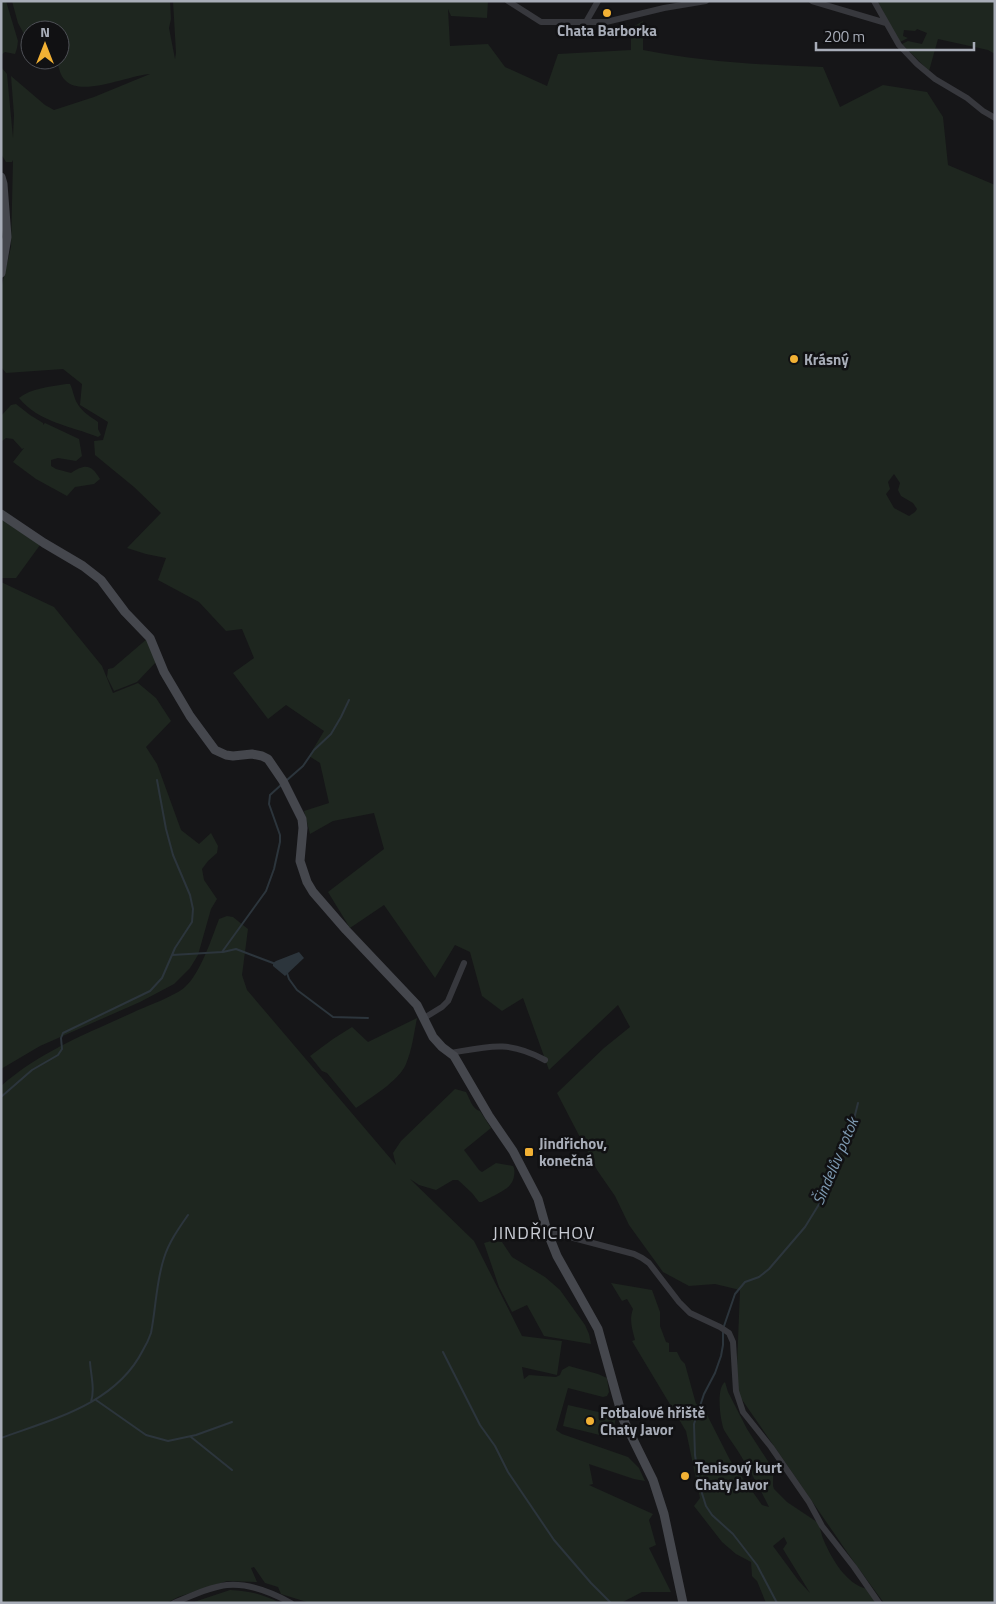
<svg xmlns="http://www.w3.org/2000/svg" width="996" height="1604" font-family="'Titillium Web',sans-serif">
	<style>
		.green { fill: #1e261f; fill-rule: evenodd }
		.water { fill: #2c353c }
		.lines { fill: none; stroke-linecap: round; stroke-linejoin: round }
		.stream { stroke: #2c353c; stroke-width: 2 }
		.street { stroke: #37383d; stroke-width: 6 }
		.secondary { stroke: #45474d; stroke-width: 9 }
		.poi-dot { fill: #f2b134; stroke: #111113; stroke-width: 2 }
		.labels { text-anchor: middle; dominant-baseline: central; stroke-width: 5; stroke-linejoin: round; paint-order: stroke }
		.poi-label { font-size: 15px; font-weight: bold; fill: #a8adb8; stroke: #111113; text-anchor: start }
		.water-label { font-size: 16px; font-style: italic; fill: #7f9bb3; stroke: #111113 }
		.quarter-label { font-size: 18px; letter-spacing: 1px; fill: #c9ccd4; stroke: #111113 }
	</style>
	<rect width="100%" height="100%" fill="#161618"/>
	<path class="green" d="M 1,1 L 6,1 L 18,41 L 17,48 L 15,54 L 5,52 L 1,55 Z
		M 12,1 L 170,1 L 171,19 L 169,28 L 175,59 L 176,53 L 173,1 L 488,1 L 487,18 L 451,16 L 448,9 L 450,46 L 488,44 L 505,67 L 547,86 L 558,54 L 631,50 L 631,28 L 643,21 L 643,50 C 703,62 763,65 823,67 L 840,107 L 883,85 L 927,92 L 943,117 L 948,165 L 995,185 L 995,1603 L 884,1603 L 856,1565 L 736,1391 L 740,1290 L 715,1284 L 689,1286 L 663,1272 L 629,1225 L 615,1196 L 597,1170 L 557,1093 L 604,1048 L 630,1027 L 618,1005 L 549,1070 L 523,998 L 502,1011 L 482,996 L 470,952 L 455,945 L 435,978 L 384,905 L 350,928 L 328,892 L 384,849 L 374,813 L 333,821 L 310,834 L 304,811 L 329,803 L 320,763 L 309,756 L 324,731 L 286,705 L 268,719 L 233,673 L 254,658 L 242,629 L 226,631 L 199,602 L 158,580 L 166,558 L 146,554 L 127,548 L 161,513 L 134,487 L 95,455 L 94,441 L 103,440 L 108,422 L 80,405 L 82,384 L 63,369 L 6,373 L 1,367 L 1,289 L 11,247 L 13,160 L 12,162 L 6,162 L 1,154 L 1,67 L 7,74 L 13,138 L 14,115 L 11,76 L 45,105 L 54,110 L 94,97 L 150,74 C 130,75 82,97 66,81 C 60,76 59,68 57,60 L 60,60 L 60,30 L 30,30 L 30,33 L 24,34 L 18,23 ZM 894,474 L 900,483 L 898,490 L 901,496 L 913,503 L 917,509 L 915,512 L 909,516 L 894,508 L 886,494 L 890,489 L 888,482 Z
		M 881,1 L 995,1 L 995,54 L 988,50 L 938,39 L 929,71 L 902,44 L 908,41 L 922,44 L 927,33 L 917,29 L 915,31 L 904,30 L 903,36 L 908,38 L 900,42 L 886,20 L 883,11 L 878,3 Z
		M 66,384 L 70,384 C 73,390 74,398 77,403 C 82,412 91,417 98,422 L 98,429 L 101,435 L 98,437 C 71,426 38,422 19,398 C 31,388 50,387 66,384 Z
		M 16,404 L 30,415 L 43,423 L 43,425 L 45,423 L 79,439 L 82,456 L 76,461 L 58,458 L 51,460 L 51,466 L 56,469 L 71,473 C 85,464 91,464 100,479 L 94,484 L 75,487 L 67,496 L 36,479 L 13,462 L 24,448 L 22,449 L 13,439 L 6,438 L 1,442 L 1,416 L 11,405 Z
		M 1,519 L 40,545 L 16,578 L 1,578 Z
		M 1,582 L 54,607 L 102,666 L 113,693 L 138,683 L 156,698 L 171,721 L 146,747 L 157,764 L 181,830 L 199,844 L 211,833 L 218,846 L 217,853 L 208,861 L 202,869 L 204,880 L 217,899 L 211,909 L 198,955 L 190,968 L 174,984 L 140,1002 L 40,1046 L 1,1069 Z
		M 148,638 L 156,662 L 137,682 L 114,691 L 107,677 L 108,669 L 113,668 Z
		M 227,916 L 233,917 L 248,929 L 242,975 L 247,990 L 396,1165 L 393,1153 L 401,1141 L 455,1089 L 466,1092 C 470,1099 472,1109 480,1111 L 491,1128 L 464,1150 L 479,1170 L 482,1172 L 496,1163 L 513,1166 C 516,1171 514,1181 510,1185 C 507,1190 487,1199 482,1202 L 479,1202 L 472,1193 L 458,1180 L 453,1180 L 436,1190 L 419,1185 L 410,1179 L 474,1241 L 522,1336 L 562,1341 L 557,1375 L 522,1367 L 524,1379 L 529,1375 L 556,1377 L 560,1375 L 562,1370 L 569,1366 L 598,1374 L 607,1378 L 609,1392 L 607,1396 L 603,1397 L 568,1388 L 556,1430 L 562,1434 L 628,1457 L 639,1468 L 645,1481 L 634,1479 L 589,1464 L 593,1484 L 589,1485 L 653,1514 L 649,1520 L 656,1545 L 649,1548 L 671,1592 L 642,1592 L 621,1603 L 310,1603 L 281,1594 L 278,1587 L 265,1583 L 254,1567 L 251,1568 L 257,1582 L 227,1581 L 178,1597 L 167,1603 L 1,1603 L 1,1086 C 41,1051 86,1034 134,1012 C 147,1006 175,996 185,987 C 200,974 212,938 219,919 Z
		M 417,1018 C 414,1033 412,1050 406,1064 C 400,1080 369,1099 356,1108 L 327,1073 L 322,1071 L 310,1056 L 333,1039 L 352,1027 L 368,1042 Z
		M 491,1241 L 502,1242 L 512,1257 L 545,1277 L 560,1290 L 585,1325 L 589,1334 L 591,1344 L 544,1336 L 527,1305 L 512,1312 L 499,1287 L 484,1243 Z
		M 611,1283 L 652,1290 L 660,1312 L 660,1326 L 666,1342 L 669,1343 L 669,1352 L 677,1352 L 681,1360 L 685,1364 L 696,1404 L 702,1405 L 730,1460 L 762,1505 L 769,1507 C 760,1489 751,1472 741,1456 C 736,1447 729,1439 724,1430 C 720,1420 716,1388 725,1382 L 728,1392 L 747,1429 L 773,1469 L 773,1486 L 774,1489 L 787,1502 L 817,1522 C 821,1528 821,1535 824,1541 C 832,1559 846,1584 867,1589 L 876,1603 L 766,1603 L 757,1581 L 752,1576 L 751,1562 L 736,1554 L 722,1542 L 694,1506 L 700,1498 L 686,1431 L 632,1341 L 635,1340 C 632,1328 629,1320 633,1309 L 627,1299 L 622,1301 ZM 784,1537 L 787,1543 L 783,1549 L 810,1593 L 798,1580 L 773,1546 Z
		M 568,1405 L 616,1416 L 612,1438 L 563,1426 Z
		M 230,1590 C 250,1591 262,1594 280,1603 L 191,1603 Z"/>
	<path class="water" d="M 299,952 L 304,958 L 285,976 L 273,966 L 273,963 L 276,961 Z"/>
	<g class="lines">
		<path class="stream" d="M 157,780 L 166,829 L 173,855 L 190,895 L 193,909 L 192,922 L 175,948 L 172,955
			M 287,780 L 303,766 L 314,750 L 331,734 L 341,717 L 349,700
			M 223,952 L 236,949 L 273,963
			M 287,973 L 289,979 L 297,990 L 333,1017 L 368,1018
			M 1,1097 L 32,1070 L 58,1055 L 62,1049 L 61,1038 L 63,1033 L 150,991 L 162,978 L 172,955 L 222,952 L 266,891 L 274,869 L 280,842 L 280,835 L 269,804 L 270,795 L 281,785
			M 443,1352 L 480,1425 L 495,1446 L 508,1472 L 554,1540 L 591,1583 L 611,1603
			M 90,1362 C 91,1376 95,1389 91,1402
			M 96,1400 L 146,1435 L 168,1441 L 196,1435 L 232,1422
			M 191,1437 L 232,1470
			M 1,1438 C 53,1419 116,1404 143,1350 C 146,1345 149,1339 151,1333 C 156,1308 156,1282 164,1258 C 169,1242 179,1228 188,1215
			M 777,1603 L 757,1565 L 733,1534 L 712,1515 L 706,1506 L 700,1487 L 695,1455 L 694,1424 L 704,1394 L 715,1373 L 721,1356 L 723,1345 L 723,1329 L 735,1294 L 745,1282 L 759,1277 L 769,1269 L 805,1227 L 826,1193 L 831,1175 L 851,1131 L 858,1103"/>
		<path class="street" d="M 508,1 L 541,22 L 606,22 L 664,8 L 706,1
			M 812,1 L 886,23
			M 874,1 L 899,45 L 917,64 L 935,79 L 967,98 L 983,111 L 995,118
			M 586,22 L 598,1
			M 424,1018 L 442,1007 L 448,1001 L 464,963
			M 451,1053 C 490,1046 508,1040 545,1060
			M 547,1231 L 634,1254 L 642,1258 L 649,1263 L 679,1302 L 690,1313 L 720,1327 L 729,1333 L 733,1342 L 736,1391 L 743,1412 L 771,1447 L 809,1502 L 822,1526 L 854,1567 L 879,1603
			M 174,1603 C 191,1596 209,1587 227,1585 C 249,1583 273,1593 291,1603"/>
		<path class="secondary" d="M 1,177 L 3,184 L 7,237 L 1,273
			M 1,514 L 44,543 L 83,566 L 101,580 L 125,612 L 150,638 L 164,672 L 190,716 L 215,750 L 226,755 L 233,756 L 252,754 L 262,756 L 268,759 L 283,781 L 302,819 L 303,828 L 300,861 L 307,882 L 313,892 L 346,930 L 417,1005 L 433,1037 L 442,1047 L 454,1056 L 489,1116 L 513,1151 L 538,1199 L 547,1231 L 557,1256 L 598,1329 L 623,1419 L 653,1480 L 664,1514 L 683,1603"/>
	</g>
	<g class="poi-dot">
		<circle cx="607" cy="13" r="5"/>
		<circle cx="794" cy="359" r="5"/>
		<rect x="524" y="1147" width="10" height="10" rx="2.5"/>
		<circle cx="590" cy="1421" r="5"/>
		<circle cx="685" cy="1476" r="5"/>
	</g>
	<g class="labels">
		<g class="poi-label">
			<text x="607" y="30" text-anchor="middle">Chata Barborka</text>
			<text x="804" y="359">Krásný</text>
			<text x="539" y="1143">Jindřichov,<tspan x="539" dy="17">konečná</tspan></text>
			<text x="600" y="1412">Fotbalové hřiště<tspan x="600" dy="17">Chaty Javor</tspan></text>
			<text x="695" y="1467">Tenisový kurt<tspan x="695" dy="17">Chaty Javor</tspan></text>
		</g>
		<g class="water-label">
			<text transform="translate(835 1161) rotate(-67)">Šindelův potok</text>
		</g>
		<g class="quarter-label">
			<text x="544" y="1232">JINDŘICHOV</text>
		</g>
	</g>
	<rect width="996" height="1604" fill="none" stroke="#a8adb8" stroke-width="5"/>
	<g transform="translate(45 45)"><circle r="24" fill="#111113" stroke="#4d4f55"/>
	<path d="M0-4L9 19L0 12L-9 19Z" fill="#f2b134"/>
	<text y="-8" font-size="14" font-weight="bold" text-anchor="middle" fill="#a8adb8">N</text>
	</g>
	<path d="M816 42v8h158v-8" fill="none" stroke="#a8adb8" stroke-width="2.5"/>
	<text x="824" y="42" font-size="15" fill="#a8adb8" stroke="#111113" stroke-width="4" paint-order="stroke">200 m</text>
</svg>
